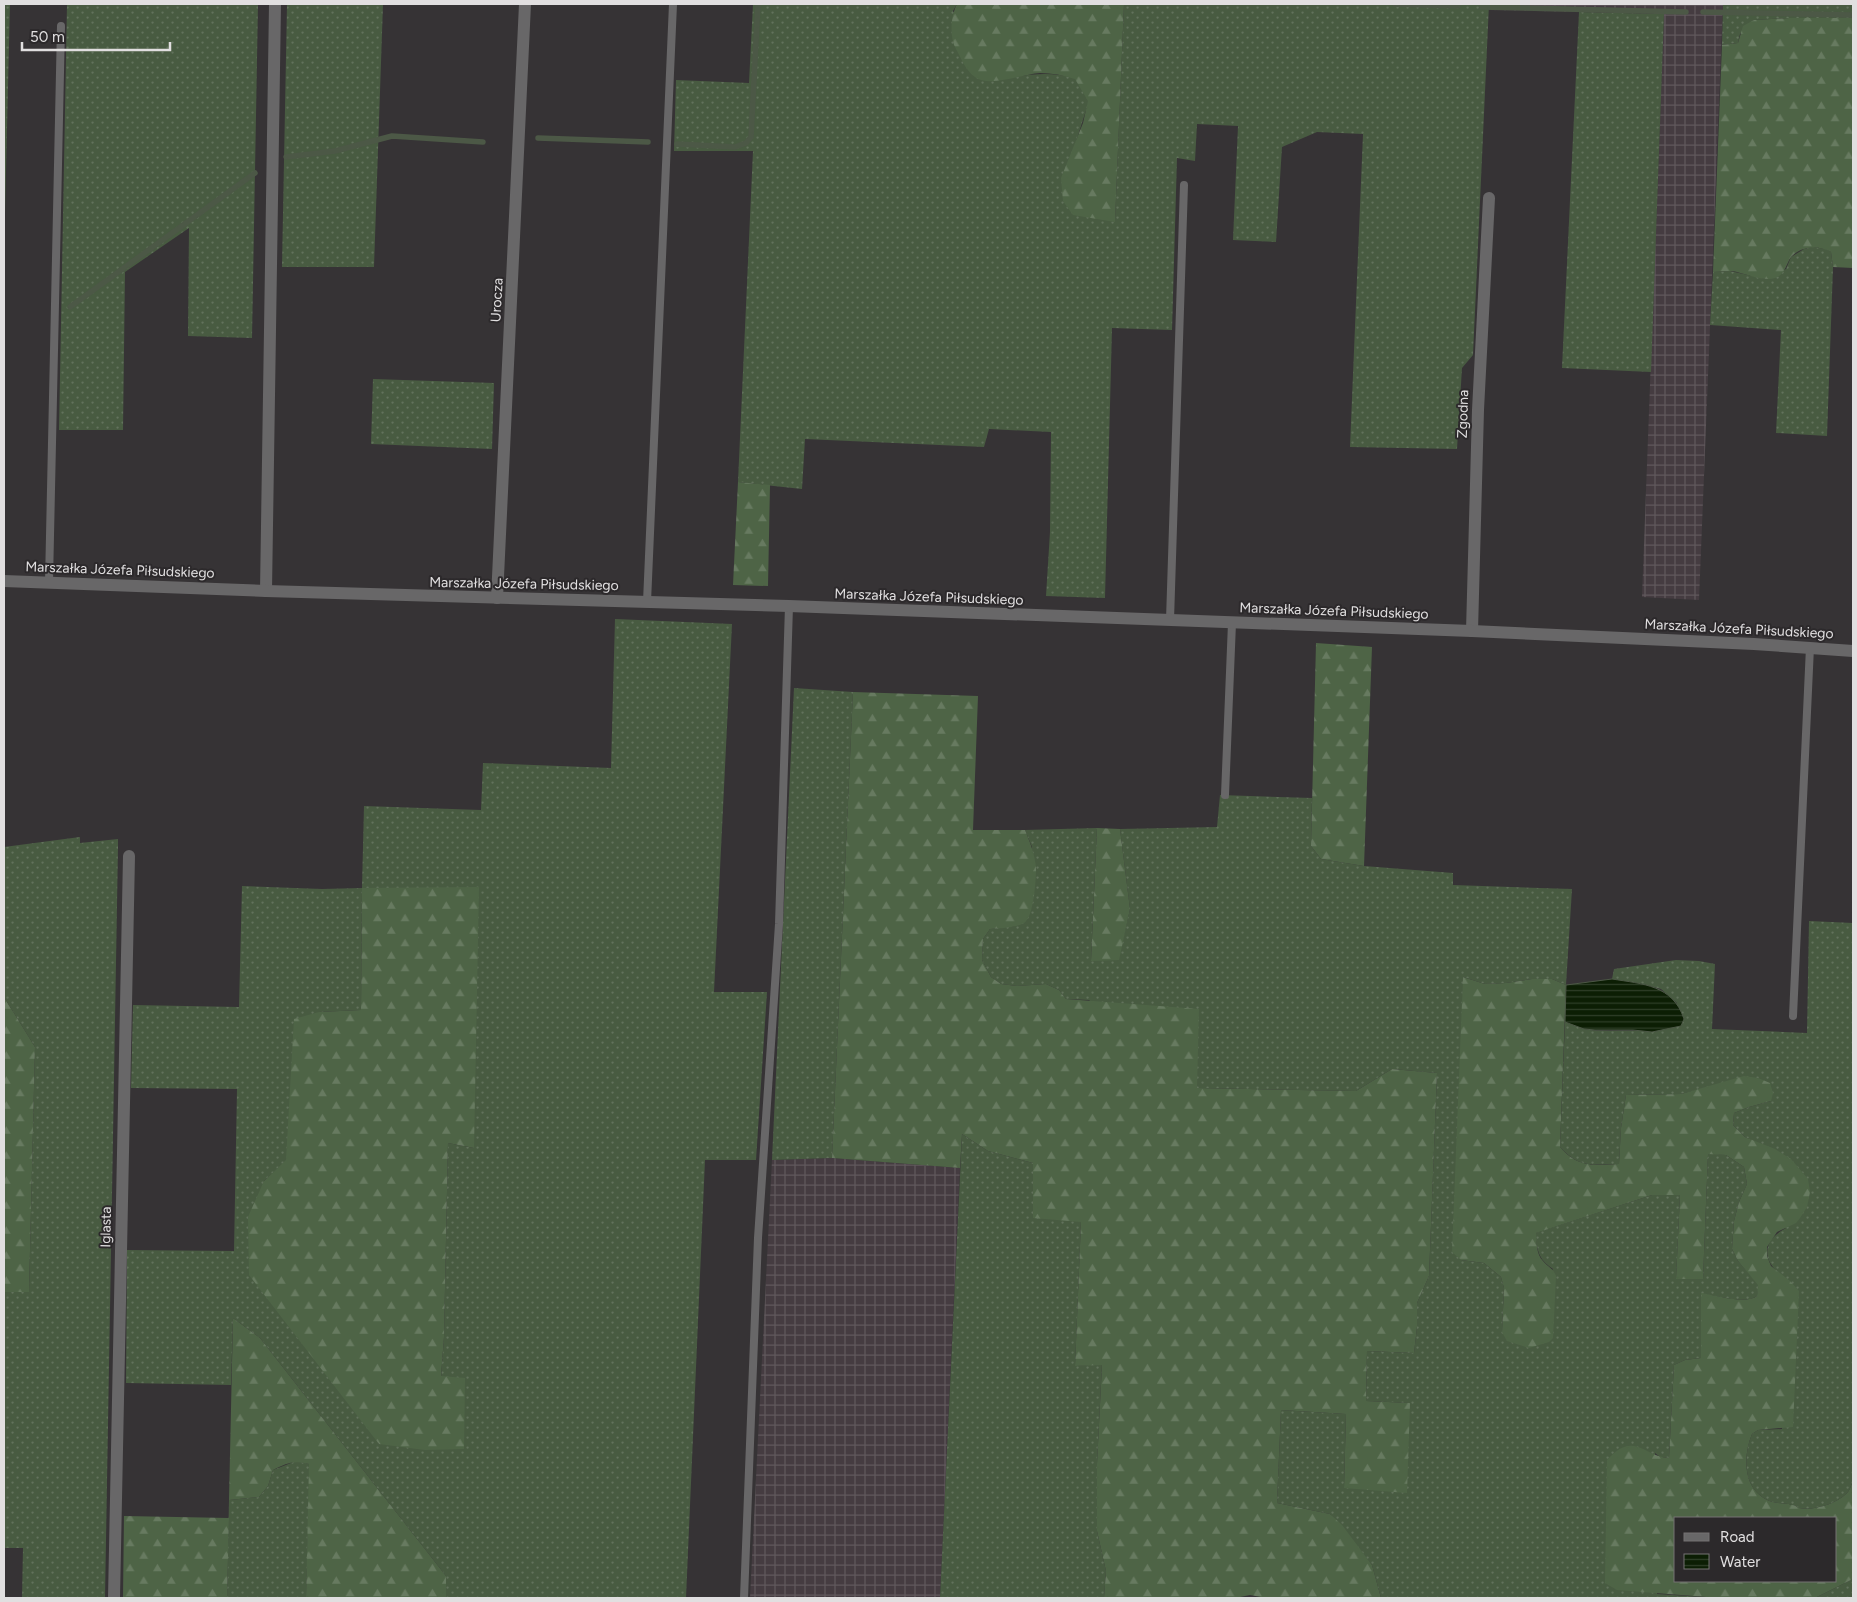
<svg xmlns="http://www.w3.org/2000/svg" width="1857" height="1602" font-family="Figtree,sans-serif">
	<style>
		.industrial { fill: url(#industrial-grid) }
		.grass { fill: url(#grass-dots); fill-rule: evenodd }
		.forest { fill: url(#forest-firs); fill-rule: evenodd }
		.water { fill: url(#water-rules); stroke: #4c5846 }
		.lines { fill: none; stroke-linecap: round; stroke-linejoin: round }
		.stream { stroke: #4c5846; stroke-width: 5.5 }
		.service { stroke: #686768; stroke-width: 8 }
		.minor { stroke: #686768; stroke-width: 12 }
		.tertiary { stroke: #686768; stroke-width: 12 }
		.labels { text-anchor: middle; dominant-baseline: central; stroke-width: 4; stroke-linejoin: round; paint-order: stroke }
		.street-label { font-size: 14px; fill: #e1dfe0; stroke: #2c292b }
	</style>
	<defs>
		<pattern id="industrial-grid" width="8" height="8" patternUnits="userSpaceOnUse" patternTransform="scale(1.25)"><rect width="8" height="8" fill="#453c41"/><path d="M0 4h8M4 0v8" fill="none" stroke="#60585c"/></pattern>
		<pattern id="grass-dots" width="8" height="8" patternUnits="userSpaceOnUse" patternTransform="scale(1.25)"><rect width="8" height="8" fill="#485b41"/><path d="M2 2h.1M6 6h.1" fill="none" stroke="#62725c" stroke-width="1.8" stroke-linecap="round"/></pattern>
		<pattern id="forest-firs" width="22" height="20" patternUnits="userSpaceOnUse" patternTransform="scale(1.25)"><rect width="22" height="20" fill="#4e6446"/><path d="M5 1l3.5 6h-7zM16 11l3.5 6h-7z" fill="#677a60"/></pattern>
		<pattern id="water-rules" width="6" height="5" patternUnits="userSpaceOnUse" patternTransform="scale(1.25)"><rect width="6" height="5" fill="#0c1e04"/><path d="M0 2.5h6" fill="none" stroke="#2f3e28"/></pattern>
	</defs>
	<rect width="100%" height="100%" fill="#363335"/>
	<path class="industrial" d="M 1489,4 L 1723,4 L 1699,600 L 1642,597 L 1664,14 L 1489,10 Z
		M 832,1158 L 960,1168 L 940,1598 L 750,1598 L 772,1160 Z"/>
	<path class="grass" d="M 4,4 L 10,4 L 4,255 Z
		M 67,4 L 258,4 L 252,338 L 188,336 L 189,228 L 125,272 L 123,430 L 59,430 Z
		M 287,4 L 383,4 L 374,267 L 282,267 Z
		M 753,4 L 957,4 L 953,11 L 991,81 C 1022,76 1044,70 1075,78 L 1089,101 L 1074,148 L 1115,221 L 1124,4 L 1489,4 L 1473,355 L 1462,368 L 1457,449 L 1350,447 L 1363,134 L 1317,132 L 1282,147 L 1276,242 L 1233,240 L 1238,126 L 1197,124 L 1195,161 L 1177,158 L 1172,330 L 1112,328 L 1105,598 L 1046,596 L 1050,532 L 1051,432 L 989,429 L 984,447 L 805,439 L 802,489 L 738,482 L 753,151 L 674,151 L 676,80 L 749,83 Z
		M 1723,4 L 1853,4 L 1853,18 L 1789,18 L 1754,20 L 1740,34 L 1738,43 L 1722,45 Z
		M 1579,12 L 1664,14 L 1651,372 L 1562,368 Z
		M 1813,247 L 1826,249 L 1831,252 L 1833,267 L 1827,436 L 1776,433 L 1781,330 L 1710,325 L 1713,272 L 1730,271 L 1766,279 L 1786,269 L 1791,257 L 1804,249 Z
		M 373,379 L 494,383 L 492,449 L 371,444 Z
		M 615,619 L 732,624 L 714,992 L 767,992 L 756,1160 L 705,1160 L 686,1598 L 446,1598 L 446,1576 L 260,1338 L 233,1318 L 231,1385 L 126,1383 L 127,1250 L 234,1251 L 237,1089 L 131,1088 L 133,1005 L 239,1007 L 242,886 L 322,889 L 362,888 L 364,806 L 481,810 L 483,763 L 611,768 ZM 362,888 L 474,1148 L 448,1143 L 444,1337 L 441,1377 L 465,1379 L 379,1444 L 264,1181 L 286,1161 L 319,1012 L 361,1010 Z
		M 794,688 L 853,692 L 832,1158 L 772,1160 Z
		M 1220,795 L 1312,798 L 1311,846 L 1321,859 L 1364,866 L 1453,873 L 1453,885 L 1572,889 L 1566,985 L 1552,979 L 1532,979 L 1506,983 L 1485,984 L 1463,977 L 1461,1260 L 1484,1263 L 1501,1277 L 1504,1288 L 1502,1332 L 1553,1269 C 1537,1258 1538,1251 1535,1233 L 1652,1195 L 1680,1195 L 1676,1279 L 1703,1279 L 1708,1153 L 1726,1155 L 1744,1167 L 1747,1184 L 1739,1202 L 1734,1221 L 1732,1249 L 1738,1261 L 1759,1285 L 1757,1296 C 1744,1305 1717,1295 1701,1294 L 1701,1358 L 1685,1360 L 1674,1365 L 1669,1458 L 1660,1457 L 1655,1453 L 1657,1594 L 1719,1598 L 1381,1598 L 1372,1565 L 1330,1514 L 1277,1503 L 1281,1410 L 1346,1414 L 1344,1487 L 1409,1403 L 1366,1401 L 1367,1351 L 1414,1353 L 1417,1327 L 1417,1303 L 1429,1276 L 1437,1073 L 1392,1069 L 1356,1091 L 1197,1088 L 1089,1000 L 1066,999 L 1059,990 L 1046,984 L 1017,986 L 1001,984 L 991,977 L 982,960 L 983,939 L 990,929 L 1015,926 L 1032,847 L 1025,830 L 1097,828 L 1091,960 L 1118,960 L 1130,909 L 1120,829 L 1217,827 Z
		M 80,837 L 80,843 L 118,839 L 118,847 L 105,1598 L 22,1598 L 23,1548 L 4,1548 L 4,1292 L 29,1292 L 35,1047 L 4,997 L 4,847 Z
		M 1809,921 L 1853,923 L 1853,1481 C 1851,1485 1850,1491 1846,1494 C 1836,1504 1813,1511 1799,1508 C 1797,1507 1795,1505 1792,1505 C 1786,1503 1779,1504 1773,1502 C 1743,1493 1742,1458 1752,1434 L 1758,1430 L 1782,1429 L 1779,1273 C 1760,1257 1765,1239 1786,1228 L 1758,1143 L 1745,1137 L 1733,1125 L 1734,1113 L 1749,1107 L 1771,1101 L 1705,1088 L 1681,1094 L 1626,1095 L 1621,1128 L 1619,1164 C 1592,1164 1580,1169 1560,1147 L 1565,1022 C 1571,1024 1577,1027 1584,1029 C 1603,1033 1631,1029 1652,1032 L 1677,1003 L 1661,989 L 1643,984 L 1612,979 L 1614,969 L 1676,960 L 1699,961 L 1715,964 L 1712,1029 L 1807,1033 Z
		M 962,1134 L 988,1151 L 1033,1163 L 1081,1222 L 1075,1366 L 1102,1364 L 1097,1464 L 1097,1531 L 1106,1571 L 1104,1598 L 940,1598 Z
		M 296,1461 L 310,1464 L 306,1598 L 227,1598 L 229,1500 L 259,1497 L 268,1486 L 273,1470 Z
		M 1853,1579 L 1853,1598 L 1815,1598 Z"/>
	<path class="forest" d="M 957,4 L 1124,4 L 1115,222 L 1073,215 L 1063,201 L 1061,178 L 1083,123 L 1088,101 L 1075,79 C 1063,75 1052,73 1040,73 C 1023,74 989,88 975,77 C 966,71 961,58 956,49 C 949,37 951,15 957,4 Z
		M 1789,18 L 1853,18 L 1853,268 L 1833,267 L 1831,252 C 1819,245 1801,246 1791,257 C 1786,264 1785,275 1775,278 C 1762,282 1745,273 1732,271 C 1726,271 1719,272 1713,272 L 1722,45 L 1738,43 L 1743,26 L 1754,20 Z
		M 738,482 L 770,485 L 768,586 L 733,585 Z
		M 1316,643 L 1372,647 L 1364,866 L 1321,859 L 1311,846 Z
		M 853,692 L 978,696 L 973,830 L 1025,830 C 1030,842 1035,855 1036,868 C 1036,879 1034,917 1024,923 C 1015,928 1001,928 990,929 L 983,939 L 982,960 L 991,977 L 1001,984 L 1017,986 L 1046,984 L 1059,990 L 1066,999 L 1199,1009 L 1197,1088 L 1356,1091 L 1392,1069 L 1437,1073 L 1429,1276 L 1417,1303 L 1417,1327 L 1414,1353 L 1367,1351 L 1366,1401 L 1410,1403 L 1407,1493 L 1344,1488 L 1346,1414 L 1281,1410 L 1277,1503 L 1330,1514 L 1342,1525 L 1372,1565 L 1381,1598 L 1266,1598 L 1250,1595 L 1235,1598 L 1104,1598 L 1106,1571 L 1097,1531 L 1097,1464 L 1102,1365 L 1075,1366 L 1081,1222 L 1033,1218 L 1033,1163 L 988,1151 L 962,1134 L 960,1168 L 832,1158 Z
		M 1097,828 L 1120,829 L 1130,909 L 1119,960 L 1091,961 Z
		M 479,887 L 474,1148 L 448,1143 L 444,1337 L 441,1376 L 465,1378 L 464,1449 L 425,1450 L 379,1444 L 249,1275 L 248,1217 L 264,1181 L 286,1160 L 294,1019 L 319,1012 L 361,1010 L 362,888 Z
		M 1463,977 L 1485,984 L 1506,983 L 1532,979 L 1552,979 L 1566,985 L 1560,1147 C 1578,1168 1593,1165 1619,1164 L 1621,1128 L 1626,1095 L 1681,1094 L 1744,1076 L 1758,1078 L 1770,1083 L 1773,1093 L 1771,1101 L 1749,1107 L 1734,1113 L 1733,1125 L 1745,1137 L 1775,1149 L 1791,1159 L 1808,1179 L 1810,1192 L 1807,1207 L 1800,1218 L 1796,1223 L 1777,1232 L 1767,1247 L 1767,1256 L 1771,1266 L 1790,1281 L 1799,1291 L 1793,1427 L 1758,1430 L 1752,1434 C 1742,1458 1743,1493 1773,1502 C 1779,1504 1786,1503 1792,1505 C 1795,1505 1797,1507 1799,1508 C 1813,1511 1836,1504 1846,1494 C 1850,1491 1851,1485 1853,1481 L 1853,1579 L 1815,1598 L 1719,1598 L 1617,1590 L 1605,1583 L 1607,1460 C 1634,1430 1643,1456 1669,1458 L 1674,1365 L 1685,1360 L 1701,1358 L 1701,1293 C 1716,1295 1745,1305 1757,1296 L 1758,1285 L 1738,1261 L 1732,1249 L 1734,1221 L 1739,1202 L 1747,1184 L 1744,1167 L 1726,1155 L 1708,1154 L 1703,1279 L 1676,1279 L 1680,1195 L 1652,1195 L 1536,1233 C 1537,1243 1536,1254 1543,1261 C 1549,1268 1552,1267 1556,1276 L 1553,1338 L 1549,1342 L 1529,1348 L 1507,1341 L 1502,1332 L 1504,1288 L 1501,1277 L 1484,1263 L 1461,1260 L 1452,1252 ZM 1676,1518 L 1836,1518 L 1836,1581 L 1676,1581 Z
		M 4,997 L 35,1047 L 29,1292 L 4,1292 Z
		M 233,1318 L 260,1338 L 446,1576 L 446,1598 L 306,1598 L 309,1464 C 293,1460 287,1463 273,1470 L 268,1486 L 259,1497 L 229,1500 Z
		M 124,1516 L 229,1518 L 227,1598 L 123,1598 Z"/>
	<path class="water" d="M 1612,979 C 1643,984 1673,985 1684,1019 L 1681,1026 L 1652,1032 L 1633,1030 L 1595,1030 L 1584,1029 L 1565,1022 L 1566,985 Z"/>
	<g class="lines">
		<path class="stream" d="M 1395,4 L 1458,6
			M 1482,7 L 1686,12
			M 1703,12 L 1853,15
			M 538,138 L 648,142
			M 677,144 L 735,147 L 746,143 L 751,137 L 758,4
			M 286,157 L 335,151 L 392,136 L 483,142
			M 70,307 L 255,173"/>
		<path class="service" d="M 49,582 L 61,26
			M 647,602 L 673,4
			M 1170,620 L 1184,185
			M 1225,795 L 1232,623
			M 1793,1016 L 1810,647
			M 744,1598 L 758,1238 L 779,924 L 789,606"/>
		<path class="minor" d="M 266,591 L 275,4
			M 497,598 L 525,4
			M 1472,631 L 1478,410 L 1489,198
			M 114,1598 L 129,856"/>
		<path class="tertiary" d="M 4,581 L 266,591 L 789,606 L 1472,631 L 1754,644 L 1853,651"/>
	</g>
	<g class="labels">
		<g class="street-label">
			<text transform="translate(497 300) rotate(-87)">Urocza</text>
			<text transform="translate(1463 414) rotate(-88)">Zgodna</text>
			<text transform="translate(120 570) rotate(2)">Marszałka Józefa Piłsudskiego</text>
			<text transform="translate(524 584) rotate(1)">Marszałka Józefa Piłsudskiego</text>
			<text transform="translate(929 597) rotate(2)">Marszałka Józefa Piłsudskiego</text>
			<text transform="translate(1334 611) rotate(2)">Marszałka Józefa Piłsudskiego</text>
			<text transform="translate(1739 629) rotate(3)">Marszałka Józefa Piłsudskiego</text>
			<text transform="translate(106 1227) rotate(-89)">Iglasta</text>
		</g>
	</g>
	<rect width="1857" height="1602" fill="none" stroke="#e1dfe0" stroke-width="10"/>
	<rect x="1674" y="1517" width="162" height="65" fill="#2c292b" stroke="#747273"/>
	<rect x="1684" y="1533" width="25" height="8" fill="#686768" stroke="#747273"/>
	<text x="1720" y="1542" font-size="15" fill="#e1dfe0">Road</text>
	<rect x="1684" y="1554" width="25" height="15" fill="url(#water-rules)" stroke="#747273"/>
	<text x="1720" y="1567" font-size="15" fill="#e1dfe0">Water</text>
	<path d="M22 42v8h148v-8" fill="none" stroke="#e1dfe0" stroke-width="2.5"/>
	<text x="30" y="42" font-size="15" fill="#e1dfe0" stroke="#2c292b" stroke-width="4" paint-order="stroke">50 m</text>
</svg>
